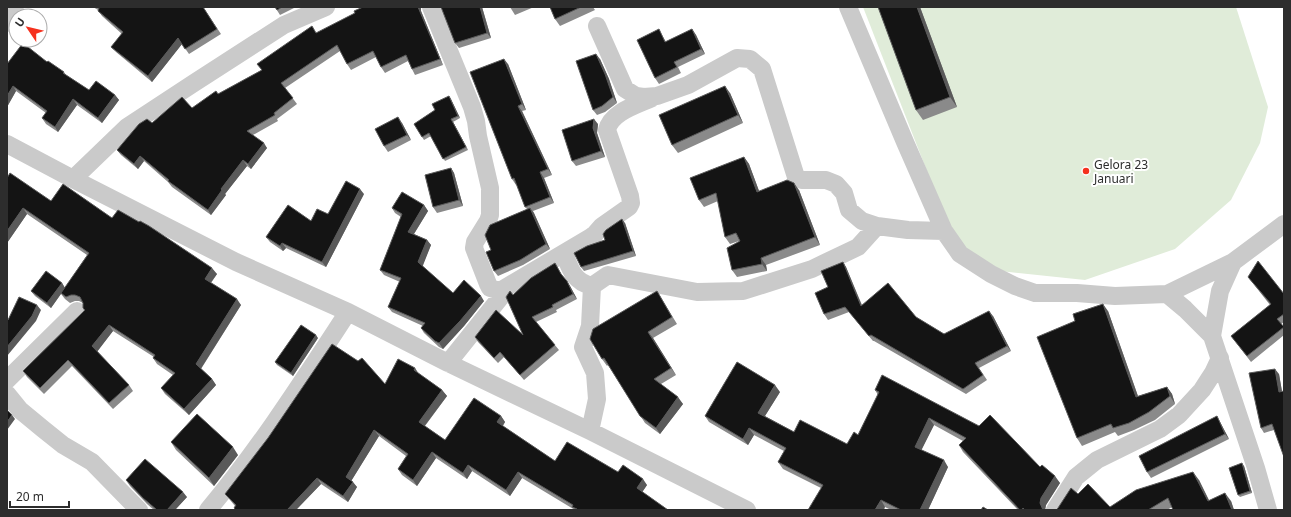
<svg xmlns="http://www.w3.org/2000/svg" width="1291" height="517" font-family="'Noto Sans',sans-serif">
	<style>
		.grass { fill: #e0ecd9 }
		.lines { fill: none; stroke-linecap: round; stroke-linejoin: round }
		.minor { stroke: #cacaca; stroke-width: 18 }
		.wall { fill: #8a8a8a }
		.shaded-wall { fill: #5a5a5a }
		.building { fill: #141414; stroke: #5a5a5a }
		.poi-dot { fill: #f5311e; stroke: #fff; stroke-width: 1.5 }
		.labels { text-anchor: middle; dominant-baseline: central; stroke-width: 4; stroke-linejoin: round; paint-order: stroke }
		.poi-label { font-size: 12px; fill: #2d2d2d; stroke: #fff; text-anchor: start }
	</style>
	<rect width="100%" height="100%" fill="#fff"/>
	<path class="grass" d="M 863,7 L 1236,7 L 1268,107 L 1260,143 L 1231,200 L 1175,249 L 1085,280 L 1000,271 L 955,243 Z"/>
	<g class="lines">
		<path class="minor" d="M 431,7 L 472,107 L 476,121 L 478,136 L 490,188 L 490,215 L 488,221 L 475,242 L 474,248 L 488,284 L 490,288 L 500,291 L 564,253 C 570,269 574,282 592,286
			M 848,7 L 905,142 L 944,231 L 960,254 L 991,274 L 1015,286 L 1035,293 L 1077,293 L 1115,296 L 1167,294 L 1185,309 L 1212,336 L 1256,468 L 1268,510
			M 7,23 L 16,13
			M 597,26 L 625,89 L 636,96 L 644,97 L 657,96 L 688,85 L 737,58 L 750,59 L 762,69 L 796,177 L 802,180 L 826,180 L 836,184 L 844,193 L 849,210 L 862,221 L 877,226 L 908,230 L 944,231
			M 7,144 L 73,179 L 236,262 L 348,312 L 448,363 L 590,431 L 747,510
			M 73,179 L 127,127 L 194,83 L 284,25 L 326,7
			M 564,253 L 591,237 L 595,234 L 602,226 L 629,207 L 631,203 L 630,196 L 607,130 C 611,112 637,105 652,98
			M 1167,294 L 1233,262 L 1284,224
			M 1212,336 L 1220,291 L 1233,262
			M 448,363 L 500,298 L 506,288
			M 7,380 L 77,311
			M 7,394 L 20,410 L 43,429 L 63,445 L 92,462 L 139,510
			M 590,431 L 597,399 L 595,373 L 583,347 L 590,326 L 592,286 L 608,275 L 697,292 L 743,291 L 812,269 L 858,247 L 877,226
			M 208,510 C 260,448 304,379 348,312
			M 1055,510 L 1076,477 L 1097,460 L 1160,429 L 1179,415 L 1202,390 L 1213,373 L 1220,358"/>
	</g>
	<path class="wall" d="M 93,7 L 203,7 L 221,34 L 189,54 L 182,44 L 152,82 L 116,52 L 111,47 L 122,34 L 102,16 L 98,10 Z
		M 275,7 L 296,7 L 280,15 Z
		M 421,7 L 421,11 L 443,65 L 415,75 L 408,61 L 385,73 L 381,67 L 376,57 L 351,70 L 347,64 L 340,51 L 285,88 L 297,104 L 277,119 L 278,121 L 253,135 L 267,148 L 251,169 L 247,166 L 225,194 L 226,195 L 211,215 L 172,187 L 168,182 L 144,161 L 138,169 L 121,155 L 117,150 L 152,123 L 192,108 L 262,70 L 317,33 Z
		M 482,7 L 491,38 L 459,48 L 455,43 Z
		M 510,7 L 534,7 L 515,15 Z
		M 550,7 L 593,7 L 595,10 L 560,26 L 555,19 Z
		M 920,7 L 957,107 L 923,120 L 916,110 Z
		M 659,29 L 662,35 L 666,42 L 692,29 L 696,35 L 705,54 L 678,67 L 681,73 L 659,84 L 655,78 Z
		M 600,59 L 609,79 L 617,103 L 605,112 L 597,115 L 593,110 Z
		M 47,62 L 64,72 L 66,75 L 89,90 L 115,95 L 119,100 L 102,123 L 77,105 L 58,132 L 46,124 L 42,118 L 46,113 L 16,91 L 7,107 L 7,64 Z
		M 508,64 L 526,110 L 522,111 L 552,175 L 544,178 L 554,203 L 533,211 L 550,249 L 523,265 L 498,276 L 494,271 L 491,250 L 527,209 L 525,207 L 517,185 L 516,185 L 512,179 Z
		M 730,93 L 743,123 L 678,153 L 672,145 Z
		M 449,96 L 460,118 L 453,122 L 468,150 L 445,161 L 431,136 L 424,140 L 414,124 L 435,110 Z
		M 402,123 L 411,140 L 388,152 L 384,146 Z
		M 598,124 L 597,133 L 605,157 L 576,166 L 572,161 Z
		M 744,157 L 749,164 L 759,191 L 799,190 L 820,245 L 766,265 L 767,271 L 737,277 L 732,270 L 739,241 L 730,244 L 725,237 L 718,201 L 704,207 L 699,200 Z
		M 451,168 L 454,173 L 463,206 L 437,213 L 433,207 Z
		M 7,178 L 51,201 L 112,218 L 217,274 L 211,283 L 241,305 L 201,369 L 212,379 L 216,385 L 189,415 L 165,394 L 161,388 L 173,375 L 157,364 L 153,358 L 154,357 L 113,331 L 97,351 L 129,385 L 133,391 L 113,409 L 72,366 L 44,394 L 27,377 L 23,371 L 84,311 L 83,308 L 83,303 L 79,301 L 75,301 L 70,303 L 65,299 L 61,294 L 51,308 L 35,296 L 31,291 L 62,283 L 65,288 L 87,255 L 27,214 L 7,243 Z
		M 364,194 L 326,267 L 286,248 L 283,251 L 270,242 L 266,237 L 328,214 Z
		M 424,205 L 428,211 L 414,234 L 427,240 L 431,245 L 422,266 L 453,293 L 484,301 L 464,326 L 443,349 L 439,347 L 424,333 L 421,328 L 423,326 L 392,312 L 388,307 L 400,282 L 384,275 L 380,270 L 401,217 L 395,213 L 392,208 Z
		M 625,223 L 636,256 L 584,271 L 581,267 L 605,240 Z
		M 843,262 L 846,267 L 862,305 L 916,317 L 944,334 L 993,316 L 1011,351 L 979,368 L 987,380 L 966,394 L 874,341 L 873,341 L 849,312 L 828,320 L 824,314 L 828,287 Z
		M 555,263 L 563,277 L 570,286 L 577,299 L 556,310 L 557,312 L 536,322 L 559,350 L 524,380 L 504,357 L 498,363 L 478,342 L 475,337 L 523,335 L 513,295 Z
		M 1248,277 L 1284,294 L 1284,322 L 1281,324 L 1284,328 L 1284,335 L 1251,362 L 1231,336 L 1270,305 Z
		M 657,291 L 677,324 L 653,338 L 676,375 L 661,384 L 683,404 L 660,434 L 645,423 L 608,365 L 607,366 L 602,359 Z
		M 1108,311 L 1138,396 L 1167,387 L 1172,394 L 1175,404 L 1155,420 L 1134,430 L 1118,436 L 1115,432 L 1082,446 L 1077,438 L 1075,321 Z
		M 318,338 L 293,376 L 277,365 L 275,362 Z
		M 419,374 L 442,390 L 447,396 L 425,426 L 445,440 L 501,416 L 505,422 L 503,426 L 555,461 L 618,472 L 647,485 L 642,492 L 668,510 L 575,510 L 522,478 L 510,496 L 472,471 L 467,479 L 436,458 L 417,486 L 402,475 L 398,469 L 406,456 L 379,436 L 351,481 L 357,487 L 348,502 L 321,484 L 296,510 L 235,510 L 234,508 L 235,506 L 225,494 L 385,384 Z
		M 1279,374 L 1282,392 L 1274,430 L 1264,433 L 1261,428 Z
		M 875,390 L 1040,467 L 1060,483 L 1046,505 L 1045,510 L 1018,510 L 963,452 L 959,445 L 963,441 L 934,425 L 921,450 L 948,467 L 928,510 L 891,510 L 885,507 L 821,488 L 783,469 L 778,462 L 784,451 L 754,435 L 748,445 L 709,422 L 705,416 L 780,392 L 765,416 L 794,432 L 847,444 L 858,435 L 878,395 Z
		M 1217,416 L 1220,422 L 1229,439 L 1151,478 L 1147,472 Z
		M 171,442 L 238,455 L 214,486 L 176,450 Z
		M 1244,466 L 1252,493 L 1240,497 L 1238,495 Z
		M 126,480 L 187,497 L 175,510 L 154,510 L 147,504 L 130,486 Z
		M 1199,480 L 1209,500 L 1231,501 L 1234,510 L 1173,510 L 1172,507 L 1167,510 L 1056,510 L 1078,494 L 1110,507 Z"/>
	<path class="shaded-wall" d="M 418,7 L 421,7 L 421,11 L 443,65 L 440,59 Z
		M 480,7 L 482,7 L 491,38 L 487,33 Z
		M 917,7 L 920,7 L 957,107 L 950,97 Z
		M 692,29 L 696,35 L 705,54 L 701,49 Z
		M 178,38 L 182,44 L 152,82 L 148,76 Z
		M 596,54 L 600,59 L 609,79 L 617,103 L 613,97 Z
		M 504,59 L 508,64 L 526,110 L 522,104 Z
		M 13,86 L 16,91 L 7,107 L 7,96 Z
		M 725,86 L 730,93 L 743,123 L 738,115 Z
		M 115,95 L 119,100 L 102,123 L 98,118 Z
		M 449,96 L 451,99 L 460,118 L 458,116 Z
		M 73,99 L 77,105 L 58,132 L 55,127 Z
		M 518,106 L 522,111 L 552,175 L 548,169 Z
		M 398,117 L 402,123 L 411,140 L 407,135 Z
		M 451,119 L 453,122 L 468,150 L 466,147 Z
		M 594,119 L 598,124 L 597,133 L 605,157 L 601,151 L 593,128 Z
		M 264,143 L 267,148 L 251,169 L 248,164 Z
		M 140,156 L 144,161 L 138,169 L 134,164 Z
		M 744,157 L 749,164 L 762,199 L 757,192 Z
		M 243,160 L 247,166 L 225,194 L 226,195 L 211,215 L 208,210 L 221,189 Z
		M 451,168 L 454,173 L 463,206 L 459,200 Z
		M 540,172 L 544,178 L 554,203 L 550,197 Z
		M 794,183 L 799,190 L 820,245 L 815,237 Z
		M 360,189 L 364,194 L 326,267 L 322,262 Z
		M 424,205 L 428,211 L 412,237 L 408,232 Z
		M 23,208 L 27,214 L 7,243 L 7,231 Z
		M 530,208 L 534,213 L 550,249 L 546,244 Z
		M 622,219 L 625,223 L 636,256 L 633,251 Z
		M 427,240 L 431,245 L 422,268 L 418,262 Z
		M 282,243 L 286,248 L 283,251 L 280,246 Z
		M 761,258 L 766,265 L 767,271 L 762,264 Z
		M 843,262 L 846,267 L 864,311 L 861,306 Z
		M 212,268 L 217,274 L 209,285 L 205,279 Z
		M 567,281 L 570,286 L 577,299 L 573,294 Z
		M 62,283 L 65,288 L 51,308 L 47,303 Z
		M 481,296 L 484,301 L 464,326 L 443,349 L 439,343 Z
		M 237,299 L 241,305 L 200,370 L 196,364 Z
		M 1103,304 L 1108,311 L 1141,405 L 1136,397 Z
		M 37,305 L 41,310 L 36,321 L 7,356 L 7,347 Z
		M 989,311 L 993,316 L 1011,351 L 1007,346 Z
		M 109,325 L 113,331 L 97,352 L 92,346 Z
		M 648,332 L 653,338 L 676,375 L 671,368 Z
		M 316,335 L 318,338 L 293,376 L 291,373 Z
		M 415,368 L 419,374 L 414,370 Z
		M 1275,369 L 1279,374 L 1283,397 L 1279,392 Z
		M 212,379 L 216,385 L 189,415 L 184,409 Z
		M 775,385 L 780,392 L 763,419 L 758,413 Z
		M 1167,387 L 1172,394 L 1175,404 L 1170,396 Z
		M 442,390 L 447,396 L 423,428 L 419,422 Z
		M 678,397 L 683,404 L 660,434 L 656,428 Z
		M 12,415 L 15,419 L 7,430 L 7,422 Z
		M 501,416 L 505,422 L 501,428 L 497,422 Z
		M 1217,416 L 1220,422 L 1229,439 L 1225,434 Z
		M 929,418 L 934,425 L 920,453 L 915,447 Z
		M 749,428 L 754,435 L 748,445 L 743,439 Z
		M 374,430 L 379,436 L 350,483 L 346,477 Z
		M 233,447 L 238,455 L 214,486 L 209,478 Z
		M 432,452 L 436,458 L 417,486 L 413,480 Z
		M 944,460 L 948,467 L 928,510 L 920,510 Z
		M 1242,463 L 1244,466 L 1252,493 L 1250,491 Z
		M 468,465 L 472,471 L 467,479 L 463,473 Z
		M 518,472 L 522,478 L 510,496 L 506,490 Z
		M 1193,472 L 1199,480 L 1213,509 L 1208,501 Z
		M 1055,476 L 1060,483 L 1046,505 L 1045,510 L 1043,510 L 1040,503 L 1041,498 Z
		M 317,478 L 321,484 L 296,510 L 287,510 Z
		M 643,479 L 647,485 L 641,494 L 637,488 Z
		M 353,482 L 357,487 L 348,502 L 343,496 Z
		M 183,492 L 187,497 L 175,510 L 167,510 Z
		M 1225,493 L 1231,501 L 1234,510 L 1232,510 Z
		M 881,500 L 885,507 L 884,510 L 875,510 Z"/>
	<path class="building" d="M 97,7 L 203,7 L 217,29 L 185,49 L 178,38 L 148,76 L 111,47 L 123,32 L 98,11 L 99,8 Z
		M 275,7 L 282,7 L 277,10 Z
		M 363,7 L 418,7 L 440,59 L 412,69 L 406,55 L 381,67 L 373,51 L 347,64 L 337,45 L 281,83 L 293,98 L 274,113 L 275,115 L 247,131 L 264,143 L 248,164 L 243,160 L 221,189 L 222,190 L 208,210 L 168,181 L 169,180 L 140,156 L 134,164 L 117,150 L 139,124 L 147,119 L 152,123 L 182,97 L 192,108 L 216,91 L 218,94 L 262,70 L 257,64 L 312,26 L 316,33 L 355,13 L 354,11 Z
		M 441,7 L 480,7 L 487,33 L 455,43 Z
		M 550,7 L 581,7 L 555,19 Z
		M 878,7 L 917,7 L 950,97 L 916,110 Z
		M 659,29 L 665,42 L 692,29 L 701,49 L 674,62 L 677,67 L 655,78 L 637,40 Z
		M 23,43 L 47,62 L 48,61 L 64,72 L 63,73 L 89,90 L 96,81 L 115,95 L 98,118 L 73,99 L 55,127 L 42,118 L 47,111 L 13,86 L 7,96 L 7,64 Z
		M 596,54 L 605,74 L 613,97 L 602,106 L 593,110 L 576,61 Z
		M 504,59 L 522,104 L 518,106 L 548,169 L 540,172 L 550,197 L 525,207 L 514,178 L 512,179 L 470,72 Z
		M 725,86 L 738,115 L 672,145 L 659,115 Z
		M 449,96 L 458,116 L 451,119 L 466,147 L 443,159 L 429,133 L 422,137 L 414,124 L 435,110 L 432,104 Z
		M 398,117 L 407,135 L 384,146 L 375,129 Z
		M 594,119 L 593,128 L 601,151 L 572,161 L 562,130 Z
		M 744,157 L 757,192 L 787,180 L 794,183 L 815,237 L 761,258 L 762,264 L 732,270 L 727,248 L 740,241 L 736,233 L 725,237 L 716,193 L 699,200 L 690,178 Z
		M 451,168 L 459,200 L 433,207 L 425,175 Z
		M 10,173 L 51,201 L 63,184 L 112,218 L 118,210 L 139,222 L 140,221 L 149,226 L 212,268 L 205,279 L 237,299 L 196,364 L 212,379 L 184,409 L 161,388 L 175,373 L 153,358 L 155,355 L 109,325 L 92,346 L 129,385 L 109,403 L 68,360 L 40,388 L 23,371 L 85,310 L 83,308 L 83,303 L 80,297 L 75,295 L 71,295 L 66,297 L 61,293 L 89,253 L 23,208 L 7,231 L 7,178 Z
		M 346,181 L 360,189 L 322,262 L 282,243 L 280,246 L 266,237 L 288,205 L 311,221 L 317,209 L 328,214 Z
		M 402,192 L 424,205 L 408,232 L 427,240 L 418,262 L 453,293 L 464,280 L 481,296 L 460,321 L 439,343 L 435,341 L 421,328 L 425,323 L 388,307 L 401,278 L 380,270 L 402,214 L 392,208 Z
		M 530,208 L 546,244 L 520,260 L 494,271 L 486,252 L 491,250 L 485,235 L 490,225 Z
		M 622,219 L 633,251 L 581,267 L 574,253 L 587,246 L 605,240 L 603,234 L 606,230 Z
		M 1258,261 L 1284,294 L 1284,314 L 1277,319 L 1284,327 L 1247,356 L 1231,336 L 1271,304 L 1248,277 Z
		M 843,262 L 861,306 L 888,283 L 916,317 L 944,334 L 989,311 L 1007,346 L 975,363 L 983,375 L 963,389 L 871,335 L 869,336 L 845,307 L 824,314 L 815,293 L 828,287 L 821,271 Z
		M 555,263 L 561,274 L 567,281 L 573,294 L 552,305 L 553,307 L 532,317 L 555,345 L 520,375 L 500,352 L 494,358 L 475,337 L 496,310 L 523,335 L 506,297 L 510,291 L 513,295 L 531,278 Z
		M 46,271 L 62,283 L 47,303 L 31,291 Z
		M 657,291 L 672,317 L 648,332 L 671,368 L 654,379 L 678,397 L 656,428 L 640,416 L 604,358 L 602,359 L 590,339 L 593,329 Z
		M 19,297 L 37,305 L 32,316 L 7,347 L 7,319 L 8,320 Z
		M 1103,304 L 1136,397 L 1167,387 L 1170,396 L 1149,412 L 1129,423 L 1113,428 L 1111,424 L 1077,438 L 1037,337 L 1075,321 L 1073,314 Z
		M 301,325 L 316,335 L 291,373 L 275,362 Z
		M 332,344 L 358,361 L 362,358 L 385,384 L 398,359 L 415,368 L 414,370 L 442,390 L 419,422 L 445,440 L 474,398 L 501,416 L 497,422 L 555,461 L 567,442 L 618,472 L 623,465 L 643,479 L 637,488 L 668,510 L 576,510 L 577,509 L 572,507 L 573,505 L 518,472 L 506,490 L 468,465 L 463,473 L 432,452 L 413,480 L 398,469 L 408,454 L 374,430 L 346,477 L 353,482 L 343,496 L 317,478 L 287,510 L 236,510 L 234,508 L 236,505 L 225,494 L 268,438 Z
		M 737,362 L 775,385 L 758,413 L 794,432 L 800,420 L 847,444 L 854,432 L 858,435 L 879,392 L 875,390 L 882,375 L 979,426 L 990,415 L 1040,467 L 1042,465 L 1055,476 L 1041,498 L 1040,503 L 1043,510 L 1025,510 L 1023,508 L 1022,510 L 1020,510 L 959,445 L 966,438 L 929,418 L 915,447 L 944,460 L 920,510 L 901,510 L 881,500 L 875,510 L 808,510 L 823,485 L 778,462 L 786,448 L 749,428 L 743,439 L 705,416 Z
		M 1275,369 L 1279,392 L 1284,391 L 1284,457 L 1272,424 L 1261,428 L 1249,373 Z
		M 7,410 L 12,415 L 7,422 Z
		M 197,414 L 233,447 L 209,478 L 171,442 Z
		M 1217,416 L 1225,434 L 1147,472 L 1139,456 Z
		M 145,459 L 183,492 L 167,510 L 157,510 L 143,498 L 126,480 Z
		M 1242,463 L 1250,491 L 1238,495 L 1229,468 Z
		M 1193,472 L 1208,501 L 1225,493 L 1232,510 L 1173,510 L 1168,498 L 1148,510 L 1056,510 L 1058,508 L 1071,488 L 1078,494 L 1088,484 L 1110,507 L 1136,490 Z
		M 983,507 L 988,510 L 981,510 Z"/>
	<circle class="poi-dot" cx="1086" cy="171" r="4"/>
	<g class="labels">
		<g class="poi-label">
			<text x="1094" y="164">Gelora 23<tspan x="1094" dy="14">Januari</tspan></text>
		</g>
	</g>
	<rect width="1291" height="517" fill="none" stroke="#2d2d2d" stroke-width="16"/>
	<g transform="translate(28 28) rotate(305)"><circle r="19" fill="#ffffff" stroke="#ababab"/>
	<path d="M0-3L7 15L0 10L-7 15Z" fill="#f5311e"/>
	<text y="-6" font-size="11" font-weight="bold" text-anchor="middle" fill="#2d2d2d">U</text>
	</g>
	<path d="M10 501v6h59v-6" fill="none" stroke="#2d2d2d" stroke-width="2"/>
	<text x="16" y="501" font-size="12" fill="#2d2d2d" stroke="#ffffff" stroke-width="3" paint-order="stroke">20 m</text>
</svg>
